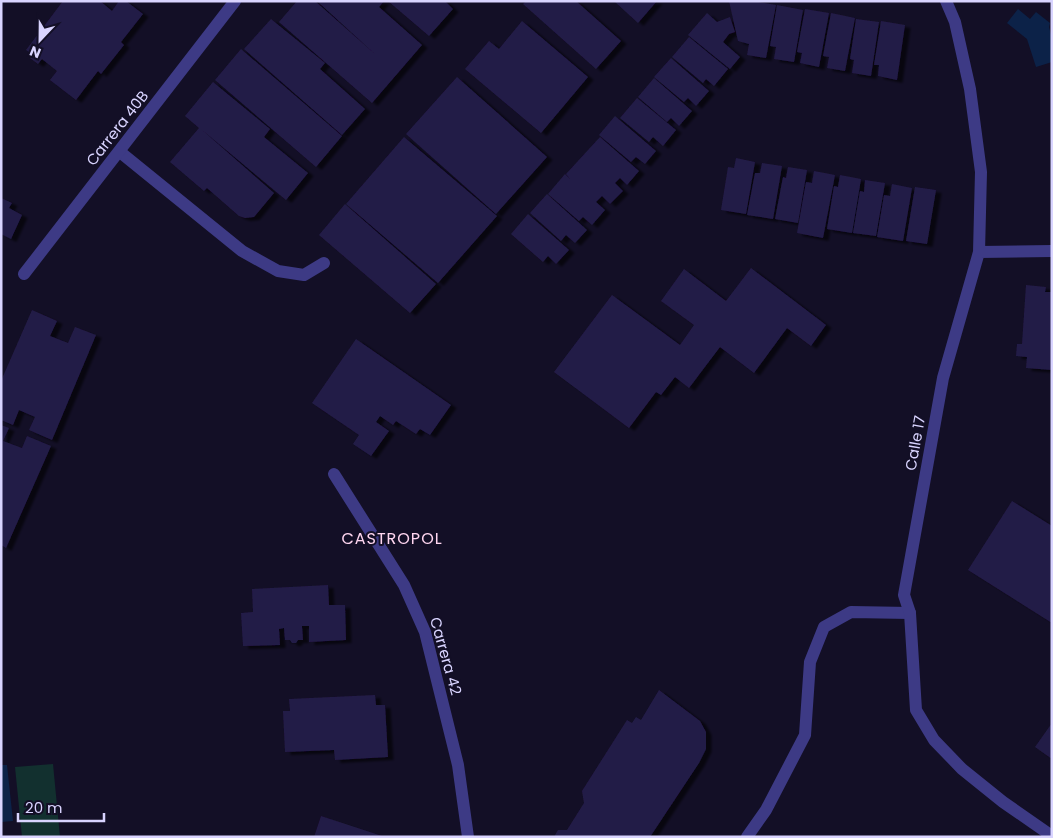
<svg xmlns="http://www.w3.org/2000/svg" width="1053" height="838" font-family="Poppins,sans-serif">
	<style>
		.green { fill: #12302f }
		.water { fill: #0c2248 }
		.building { fill: #241b47; filter: url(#shadow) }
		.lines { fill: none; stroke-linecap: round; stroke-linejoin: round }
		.service { stroke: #3d3a85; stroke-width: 12 }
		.minor { stroke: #3d3a85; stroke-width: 12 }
		.labels { text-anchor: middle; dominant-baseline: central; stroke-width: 4; stroke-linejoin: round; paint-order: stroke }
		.street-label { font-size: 15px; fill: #d9d4ff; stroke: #130f26 }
		.neighbourhood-label { font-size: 16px; letter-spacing: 1px; fill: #ffd6f0; stroke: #130f26 }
	</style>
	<defs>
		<filter id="shadow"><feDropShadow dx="5.5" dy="3" stdDeviation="1" flood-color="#0009"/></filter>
	</defs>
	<rect width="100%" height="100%" fill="#130f26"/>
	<path class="green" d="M 53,764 L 60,837 L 22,837 L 15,767 Z"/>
	<path class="water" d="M 1018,9 L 1030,19 L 1036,12 L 1050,23 L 1049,27 L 1052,38 L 1052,62 L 1036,67 L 1027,39 L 1007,23 Z
		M 1,765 L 7,765 L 13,821 L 1,822 Z"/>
	<path class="building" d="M 63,1 L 100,1 L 112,11 L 119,1 L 126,1 L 143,14 L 121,42 L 124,45 L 101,74 L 98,71 L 76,100 L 50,80 L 57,71 L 42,59 L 38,64 L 30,58 L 33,55 L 26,50 Z
		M 297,1 L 315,1 L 376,55 L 317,1 L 384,1 L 379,7 L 422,45 L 372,103 L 279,22 Z
		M 388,1 L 445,1 L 453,9 L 429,36 Z
		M 526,1 L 576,1 L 621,41 L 596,69 L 523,4 Z
		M 614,1 L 657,1 L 638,23 Z
		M 729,1 L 753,1 L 776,5 L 766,58 L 747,55 L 749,44 L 738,41 Z
		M 777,5 L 803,10 L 794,62 L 774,59 L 776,47 L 770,46 Z
		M 805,9 L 829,13 L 819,67 L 800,63 L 802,53 L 797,52 Z
		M 707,13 L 717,22 L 730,17 L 735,32 L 729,34 L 723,42 L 740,57 L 730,69 L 688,35 Z
		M 831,13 L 855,18 L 845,71 L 827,68 L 829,57 L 823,56 Z
		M 271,19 L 325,63 L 320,69 L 365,109 L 342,135 L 244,49 Z
		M 856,19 L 879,22 L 871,76 L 852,73 L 854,60 L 850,59 Z
		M 522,21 L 588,77 L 541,133 L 465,69 L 489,41 L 499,49 Z
		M 881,21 L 905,25 L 897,80 L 878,76 L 879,65 L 874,65 Z
		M 689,37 L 728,69 L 714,86 L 706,79 L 703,83 L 672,57 Z
		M 241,49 L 342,136 L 316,167 L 215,80 Z
		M 671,58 L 709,91 L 696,106 L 688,98 L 684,102 L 654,77 Z
		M 457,77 L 547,157 L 496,214 L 406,134 Z
		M 654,78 L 692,111 L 679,126 L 671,118 L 667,122 L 638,97 Z
		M 213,82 L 270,129 L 264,137 L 308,173 L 286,200 L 201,129 L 274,193 L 254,217 L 245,218 L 239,216 L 207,188 L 204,191 L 170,162 L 199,128 L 185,116 Z
		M 637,98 L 676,130 L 663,146 L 653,137 L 649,142 L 620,118 Z
		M 615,116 L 656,151 L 645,164 L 636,157 L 631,162 L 599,135 Z
		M 404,137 L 497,216 L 438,283 L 346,204 Z
		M 600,137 L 639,171 L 627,185 L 620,178 L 615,183 L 623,191 L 610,204 L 602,196 L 596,202 L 605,210 L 592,225 L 583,217 L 579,221 L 548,194 L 565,174 L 570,179 L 566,174 Z
		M 736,158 L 755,162 L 746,214 L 721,210 L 728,167 L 734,168 Z
		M 762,163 L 782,166 L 773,219 L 747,215 L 755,173 L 760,173 Z
		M 788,167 L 807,170 L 798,223 L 775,219 L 783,177 L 786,178 Z
		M 814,171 L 835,175 L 823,238 L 797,233 L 806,182 L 812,183 Z
		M 840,175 L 861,179 L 852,233 L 827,229 L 834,186 L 838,187 Z
		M 865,180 L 885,183 L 876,236 L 853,233 L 860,191 L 864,192 Z
		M 892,184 L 912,188 L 903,241 L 877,237 L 884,195 L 890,196 Z
		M 915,187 L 936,190 L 927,244 L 906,241 Z
		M 547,194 L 587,230 L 575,243 L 566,235 L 561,241 L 530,213 Z
		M 1,198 L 12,203 L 9,208 L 22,215 L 11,239 L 1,234 Z
		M 345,204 L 436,284 L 410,313 L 319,235 Z
		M 528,214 L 569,250 L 556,264 L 548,256 L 543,262 L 511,234 Z
		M 751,268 L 826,325 L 811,346 L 787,328 L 754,373 L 720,347 L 689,388 L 675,377 L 661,395 L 656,392 L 629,428 L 554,372 L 612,295 L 680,345 L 694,325 L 661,301 L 684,269 L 726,301 Z
		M 1026,285 L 1046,287 L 1045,292 L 1052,292 L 1052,370 L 1026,368 L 1027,357 L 1016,356 L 1017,344 L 1022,344 Z
		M 32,310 L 57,321 L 50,336 L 68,343 L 75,327 L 96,335 L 52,440 L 29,430 L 35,417 L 19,410 L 13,425 L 1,420 L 1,381 Z
		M 356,339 L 451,405 L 430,435 L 420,429 L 416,434 L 396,421 L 393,425 L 380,416 L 376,422 L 389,431 L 371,456 L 353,444 L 359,435 L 312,403 Z
		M 1,425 L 9,428 L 3,441 L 22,448 L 27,436 L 51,446 L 6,548 L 1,545 Z
		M 1012,501 L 1052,526 L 1052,623 L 968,570 Z
		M 328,585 L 329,605 L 345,605 L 346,640 L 309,642 L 309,626 L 302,626 L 303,640 L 298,640 L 296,643 L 292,643 L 290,640 L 285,640 L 284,628 L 279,629 L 280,645 L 243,646 L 241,613 L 253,612 L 252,589 Z
		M 659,690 L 700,721 L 706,732 L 706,749 L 699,763 L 650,837 L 554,837 L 558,830 L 567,830 L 584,803 L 582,791 L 627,720 L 632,723 L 636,717 L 641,720 Z
		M 375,695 L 376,705 L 385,705 L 388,757 L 335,760 L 334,750 L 285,752 L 283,711 L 290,711 L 289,699 Z
		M 1052,723 L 1052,759 L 1035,747 Z
		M 321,816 L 382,836 L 382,837 L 314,837 Z"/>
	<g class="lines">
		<path class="service" d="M 120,152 L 242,251 L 278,271 L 304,275 L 324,263
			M 747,837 L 766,810 L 805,735 L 810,662 L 824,627 L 851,612 L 910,613"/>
		<path class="minor" d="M 946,1 L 955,22 L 970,89 L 981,172 L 979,252 L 943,378 L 904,595 L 910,613 L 916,710 L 934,740 L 962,769 L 1003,802 L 1052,836
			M 979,252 L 1052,251
			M 24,274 L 235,1
			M 334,474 L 404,585 L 425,632 L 458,765 L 468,837"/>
	</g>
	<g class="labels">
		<g class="street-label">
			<text transform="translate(117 128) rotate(-52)">Carrera 40B</text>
			<text transform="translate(915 443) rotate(-80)">Calle 17</text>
			<text transform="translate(446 656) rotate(74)">Carrera 42</text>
		</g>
		<g class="neighbourhood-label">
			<text x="392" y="538">CASTROPOL</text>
		</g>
	</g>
	<rect width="1053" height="838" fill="none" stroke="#d9d4ff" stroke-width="5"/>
	<g transform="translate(40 40) rotate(202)" stroke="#130f26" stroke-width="4" paint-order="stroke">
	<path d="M0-4L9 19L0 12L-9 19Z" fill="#d9d4ff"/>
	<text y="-8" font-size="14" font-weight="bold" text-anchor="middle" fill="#d9d4ff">N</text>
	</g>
	<path d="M18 813v8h86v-8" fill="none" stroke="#d9d4ff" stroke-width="2.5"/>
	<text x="25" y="813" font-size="15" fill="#d9d4ff" stroke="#130f26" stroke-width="4" paint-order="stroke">20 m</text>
</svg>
